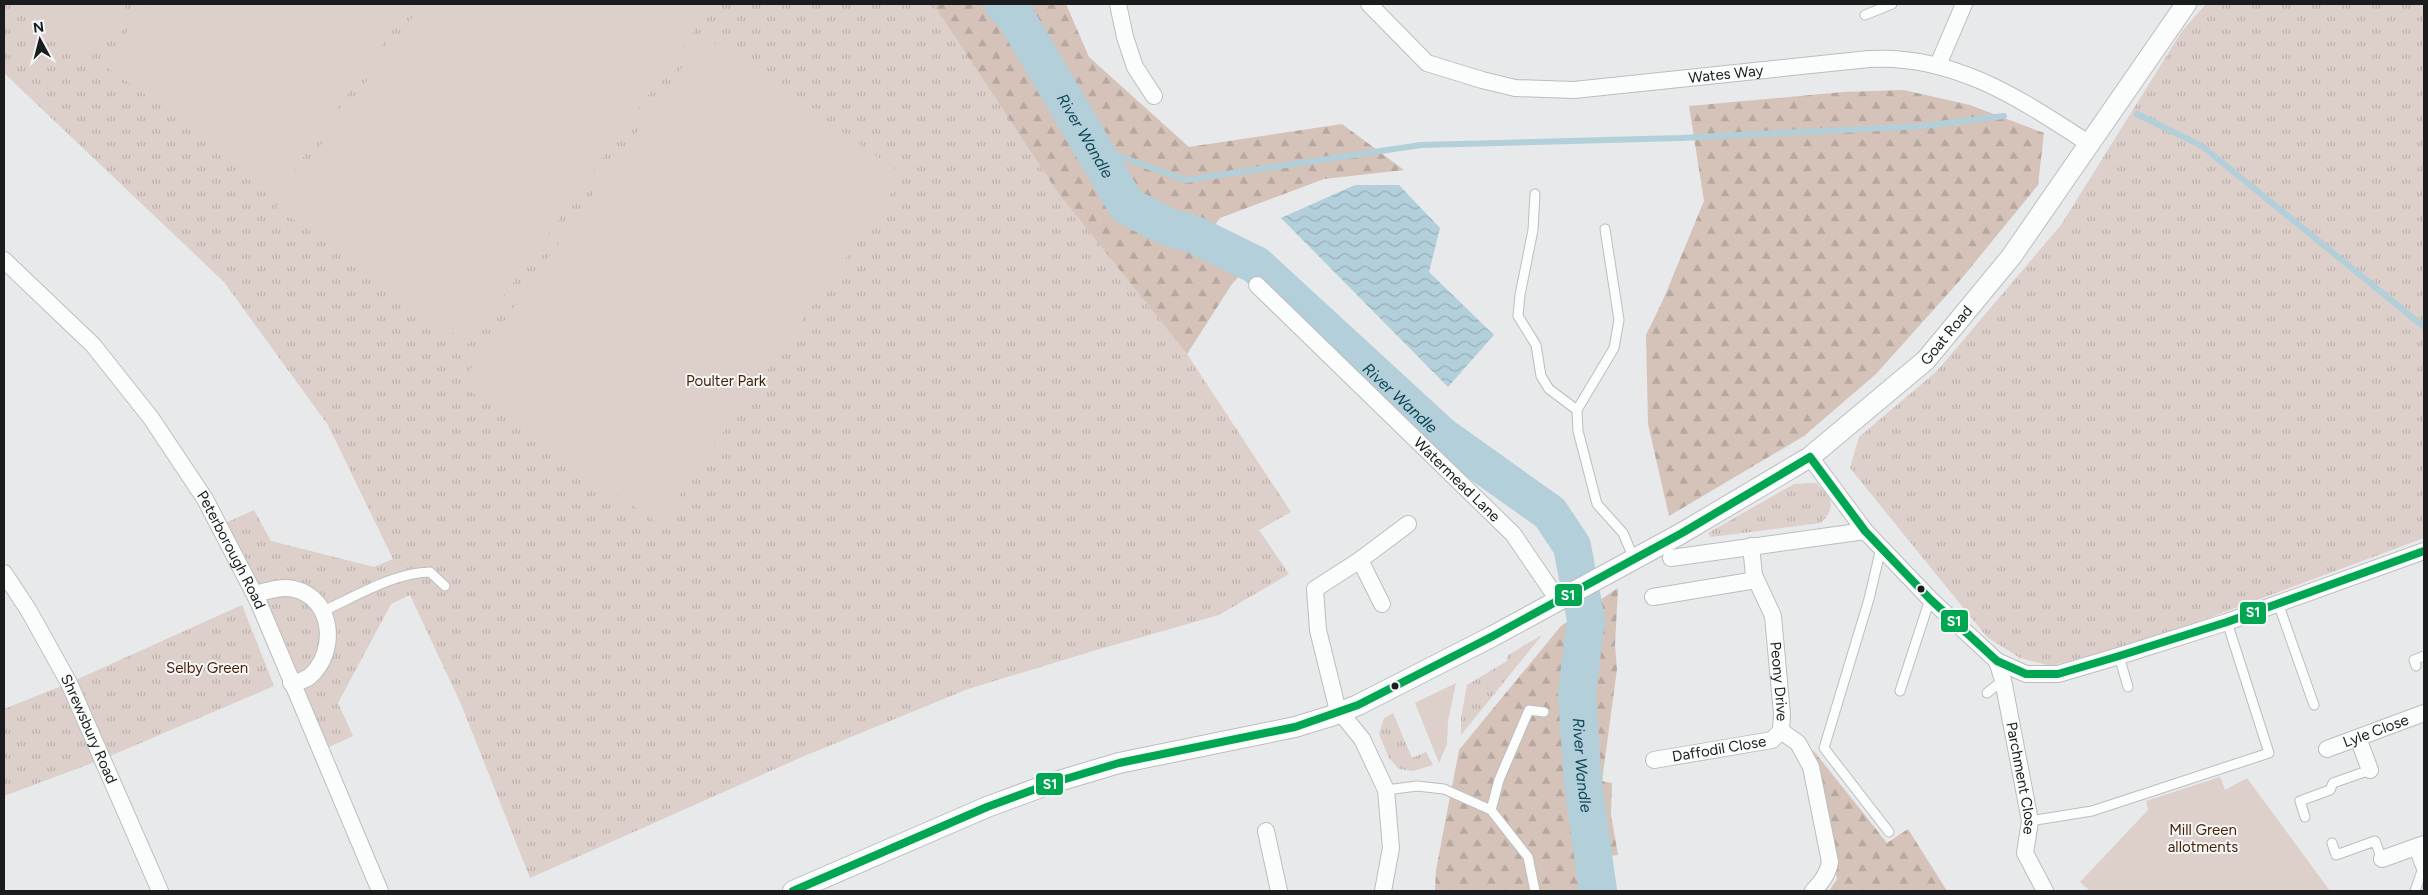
<svg xmlns="http://www.w3.org/2000/svg" width="2428" height="895" font-family="Figtree,sans-serif">
	<style>
		.grass { fill: url(#grass-tufts) }
		.forest { fill: url(#forest-firs) }
		.garden { fill: #ddcfc9 }
		.water { fill: url(#water-waves) }
		.lines { fill: none; stroke-linecap: round; stroke-linejoin: round }
		.stream { stroke: #b2cfda; stroke-width: 6 }
		.river { stroke: #b2cfda; stroke-width: 38 }
		.service-casing { stroke: #bcbebe; stroke-width: 11 }
		.minor-casing { stroke: #bcbebe; stroke-width: 18 }
		.tertiary-casing { stroke: #bcbebe; stroke-width: 22 }
		.service { stroke: #fbfcfc; stroke-width: 9 }
		.minor { stroke: #fbfcfc; stroke-width: 16 }
		.tertiary { stroke: #fbfcfc; stroke-width: 20 }
		.bus-1-casing { stroke: #f3f7f8; stroke-width: 11 }
		.bus-1 { stroke: #00a651; stroke-width: 8 }
		.bus-dot { fill: #1b1c1d; stroke: #f3f7f8; stroke-width: 2 }
		.labels { text-anchor: middle; dominant-baseline: central; stroke-width: 4; stroke-linejoin: round; paint-order: stroke }
		.street-label { font-size: 15px; fill: #1b1c1d; stroke: #f3f7f8 }
		.park-label { font-size: 15px; fill: #4b1e02; stroke: #f3f7f8 }
		.water-label { font-size: 16px; font-style: italic; fill: #0e4758; stroke: #f3f7f8 }
		.line-badge { stroke: #f3f7f8; stroke-width: 2 }
		.badge-label { font-size: 14px; text-anchor: middle; font-weight: bold; fill: #fff }
	</style>
	<defs>
		<pattern id="grass-tufts" width="24" height="20" patternUnits="userSpaceOnUse" patternTransform="scale(1.25)"><rect width="24" height="20" fill="#ddcfc9"/><path d="M3 7l-1-3M5 7V3M7 7l1-3M15 17l-1-3M17 17v-4M19 17l1-3" fill="none" stroke="#bdb1ac"/></pattern>
		<pattern id="forest-firs" width="22" height="20" patternUnits="userSpaceOnUse" patternTransform="scale(1.25)"><rect width="22" height="20" fill="#d5c3ba"/><path d="M5 1l3.5 6h-7zM16 11l3.5 6h-7z" fill="#b6a79f"/></pattern>
		<pattern id="water-waves" width="16" height="10" patternUnits="userSpaceOnUse" patternTransform="scale(1.25)"><rect width="16" height="10" fill="#b2cfda"/><path d="M0 5q4-4 8 0t8 0" fill="none" stroke="#98b1bb"/></pattern>
	</defs>
	<rect width="100%" height="100%" fill="#e7e9ea"/>
	<path class="grass" d="M 4,4 L 933,4 L 1058,193 L 1187,354 L 1291,512 L 1259,530 L 1289,574 L 1219,615 L 1093,651 L 968,689 L 802,757 L 530,878 L 461,704 L 410,595 L 391,604 L 338,703 L 353,736 L 320,751 L 219,526 L 254,510 L 271,541 L 374,567 L 393,559 L 328,425 L 224,282 L 4,73 Z
		M 2206,4 L 2424,4 L 2424,538 L 2160,636 L 2051,666 L 2020,658 L 1987,637 L 1850,468 L 1859,437 L 1937,371 L 2061,225 L 2182,31 Z
		M 1816,483 C 1832,498 1837,506 1821,523 L 1711,537 L 1708,533 L 1794,484 Z
		M 242,605 L 274,686 L 103,759 L 4,796 L 4,709 L 69,683 Z
		M 1542,635 L 1461,735 L 1461,718 L 1467,685 L 1507,661 L 1508,655 Z
		M 1393,713 L 1412,758 L 1426,752 L 1433,765 L 1413,771 L 1399,769 L 1389,758 L 1379,734 L 1384,718 Z"/>
	<path class="forest" d="M 933,4 L 1066,4 L 1089,57 L 1189,147 L 1342,124 L 1404,170 L 1324,179 L 1220,218 L 1211,230 L 1265,248 L 1232,284 L 1187,354 L 1058,193 Z
		M 1904,90 L 1970,105 L 2044,133 L 2038,185 L 1962,278 L 1876,374 L 1804,436 L 1669,516 L 1648,424 L 1646,335 L 1663,300 L 1704,201 L 1689,106 L 1843,92 Z
		M 1618,588 L 1615,645 L 1617,669 L 1602,781 L 1612,783 L 1611,815 L 1618,855 L 1609,856 L 1610,868 L 1599,870 L 1602,886 L 1594,887 L 1594,891 L 1435,891 L 1436,870 L 1459,750 L 1561,626 Z
		M 1813,750 L 1887,843 L 1908,829 L 1947,891 L 1829,891 L 1837,879 Z"/>
	<path class="garden" d="M 18,4 L 127,4 L 91,55 Z
		M 147,4 L 411,4 L 281,189 L 103,65 Z
		M 422,4 L 714,4 L 469,344 L 276,207 Z
		M 704,36 L 904,175 L 659,524 L 460,384 Z
		M 1456,683 L 1448,721 L 1447,744 L 1439,763 L 1415,703 Z
		M 2220,777 L 2225,790 L 2247,778 L 2330,891 L 2090,891 L 2080,882 L 2148,810 L 2146,801 Z"/>
	<path class="water" d="M 1355,185 L 1399,185 L 1440,228 L 1429,272 L 1494,335 L 1448,387 L 1281,218 Z"/>
	<g class="lines">
		<path class="stream" d="M 2137,114 L 2202,146 L 2424,327
			M 1090,146 L 1186,180 L 1421,145 L 1681,138 L 1923,126 L 2004,116"/>
		<path class="river" id="s1" d="M 1003,4 L 1014,14 L 1127,206 L 1168,227 L 1193,234 L 1256,265 L 1442,436 L 1550,513 L 1572,546 L 1586,620 L 1577,693 L 1583,783 L 1598,891"/>
		<g class="service-casing">
			<path id="service" d="M 1865,15 L 1892,4
				M 1535,194 L 1533,230 L 1520,295 L 1518,316 L 1536,345 L 1541,376 L 1549,389 L 1577,410
				M 1605,229 L 1619,320 L 1614,348 L 1577,410 L 1578,431 L 1597,504 L 1623,533 L 1634,559
				M 1881,548 L 1869,599 L 1824,748 L 1889,832
				M 2278,603 L 2314,705
				M 323,611 C 357,596 393,573 430,572 L 445,586
				M 2119,656 L 2128,687
				M 2416,666 L 2414,660 L 2424,656
				M 1900,691 L 1930,599
				M 1987,693 L 2003,680
				M 1386,790 L 1417,786 L 1444,789 L 1491,810 L 1528,857 L 1535,891
				M 1491,810 L 1499,780 L 1529,710 L 1544,712
				M 2305,817 L 2300,801 L 2330,790 L 2333,783 L 2370,770
				M 2030,821 L 2092,811 L 2269,753 L 2227,622
				M 2332,843 L 2336,855 L 2375,841 L 2382,859
				M 2415,891 L 2424,865"/>
		</g>
		<g class="minor-casing">
			<g id="minor">
				<path d="M 1118,4 L 1125,37 L 1135,67 L 1154,96"/>
				<path id="s2" d="M 1369,4 L 1427,63 L 1482,80 L 1515,88 L 1574,90 L 1869,59 C 1955,54 2022,100 2091,145"/>
				<path d="M 1938,65 L 1964,4"/>
				<path id="s3" d="M 4,260 L 93,345 L 151,418 L 205,499 L 258,601 L 380,891"/>
				<path id="s4" d="M 1257,285 L 1513,534 L 1558,600"/>
				<path d="M 1810,457 L 1865,531 L 1930,599 L 1997,661 L 2026,674 L 2058,674 L 2119,656 L 2227,622 L 2424,551"/>
				<path id="s5" d="M 1751,546 L 1754,575 L 1773,616 L 1782,714 L 1781,731"/>
				<path d="M 1671,558 L 1865,531"/>
				<path d="M 1360,560 L 1382,604"/>
				<path id="s6" d="M 4,573 L 29,611 L 69,683 L 160,891"/>
				<path d="M 255,594 C 267,591 281,586 294,589 C 334,598 338,653 309,677 C 305,680 297,682 291,683"/>
				<path d="M 1653,597 L 1756,580"/>
				<path id="s7" d="M 1997,661 L 2003,680 L 2030,821 L 2025,853 L 2045,891"/>
				<path d="M 1781,731 L 1798,743 L 1811,767 L 1830,862 C 1828,874 1822,882 1813,891"/>
				<path d="M 2358,738 L 2370,770"/>
				<path id="s8" d="M 2327,749 L 2424,713"/>
				<path id="s9" d="M 1654,760 L 1772,740 L 1781,731"/>
				<path d="M 1266,831 L 1279,891"/>
				<path d="M 2417,847 L 2424,866"/>
				<path d="M 2382,859 L 2424,844"/>
				<path d="M 1383,891 L 1391,848 L 1386,790 L 1362,739 L 1340,712 L 1336,703 L 1318,630 L 1315,589 L 1360,560 L 1408,524"/>
			</g>
		</g>
		<g class="tertiary-casing">
			<g id="tertiary">
				<path id="s10" d="M 793,891 L 987,807 L 1052,783 L 1119,763 L 1295,727 L 1331,716 L 1358,705 L 1493,636 L 1682,533 L 1810,457 L 1926,360 L 2011,257 L 2186,4"/>
			</g>
		</g>
		<use href="#service" class="service"/>
		<use href="#minor" class="minor"/>
		<use href="#tertiary" class="tertiary"/>
		<g class="bus-1-casing">
			<path id="bus-1" d="M 1810,457 L 1865,531 L 1930,599 L 1997,661 L 2026,674 L 2058,674 L 2119,656 L 2227,622 L 2424,551
				M 793,891 L 987,807 L 1052,783 L 1119,763 L 1295,727 L 1358,705 L 1493,636 L 1682,533 L 1810,457"/>
		</g>
		<use href="#bus-1" class="bus-1"/>
	</g>
	<g class="bus-dot">
		<circle cx="1921" cy="589" r="4.5"/>
		<circle cx="1395" cy="686" r="4.5"/>
	</g>
	<g class="labels">
		<g class="street-label">
			<text stroke="none"><textPath href="#s2" startOffset="386">Wates Way</textPath></text>
			<text stroke="none"><textPath href="#s10" startOffset="1296">Goat Road</textPath></text>
			<text stroke="none"><textPath href="#s4" startOffset="279">Watermead Lane</textPath></text>
			<text stroke="none"><textPath href="#s3" startOffset="371">Peterborough Road</textPath></text>
			<text stroke="none"><textPath href="#s5" startOffset="140">Peony Drive</textPath></text>
			<text stroke="none"><textPath href="#s6" startOffset="178">Shrewsbury Road</textPath></text>
			<text stroke="none"><textPath href="#s8" startOffset="52">Lyle Close</textPath></text>
			<text stroke="none"><textPath href="#s9" startOffset="66">Daffodil Close</textPath></text>
			<text stroke="none"><textPath href="#s7" startOffset="120">Parchment Close</textPath></text>
		</g>
		<g class="park-label">
			<text x="726" y="381">Poulter Park</text>
			<text x="207" y="668">Selby Green</text>
			<text x="2203" y="830">Mill Green<tspan x="2203" dy="17">allotments</tspan></text>
		</g>
		<g class="water-label">
			<text stroke="none"><textPath href="#s1" startOffset="156">River Wandle</textPath></text>
			<text stroke="none"><textPath href="#s1" startOffset="576">River Wandle</textPath></text>
			<text stroke="none"><textPath href="#s1" startOffset="1026">River Wandle</textPath></text>
		</g>
	</g>
	<g class="line-badge">
		<rect x="1554" y="583" width="29" height="24" rx="5" fill="#00a651"/>
		<rect x="2239" y="601" width="28" height="24" rx="5" fill="#00a651"/>
		<rect x="1940" y="609" width="29" height="24" rx="5" fill="#00a651"/>
		<rect x="1035" y="772" width="29" height="24" rx="5" fill="#00a651"/>
	</g>
	<g class="badge-label">
		<text x="1568" y="600">S1</text>
		<text x="2253" y="617">S1</text>
		<text x="1954" y="626">S1</text>
		<text x="1050" y="789">S1</text>
	</g>
	<rect width="2428" height="895" fill="none" stroke="#1b1c1d" stroke-width="10"/>
	<g transform="translate(40 40) rotate(353)" stroke="#f3f7f8" stroke-width="4" paint-order="stroke">
	<path d="M0-4L9 19L0 12L-9 19Z" fill="#1b1c1d"/>
	<text y="-8" font-size="14" font-weight="bold" text-anchor="middle" fill="#1b1c1d">N</text>
	</g>
</svg>
